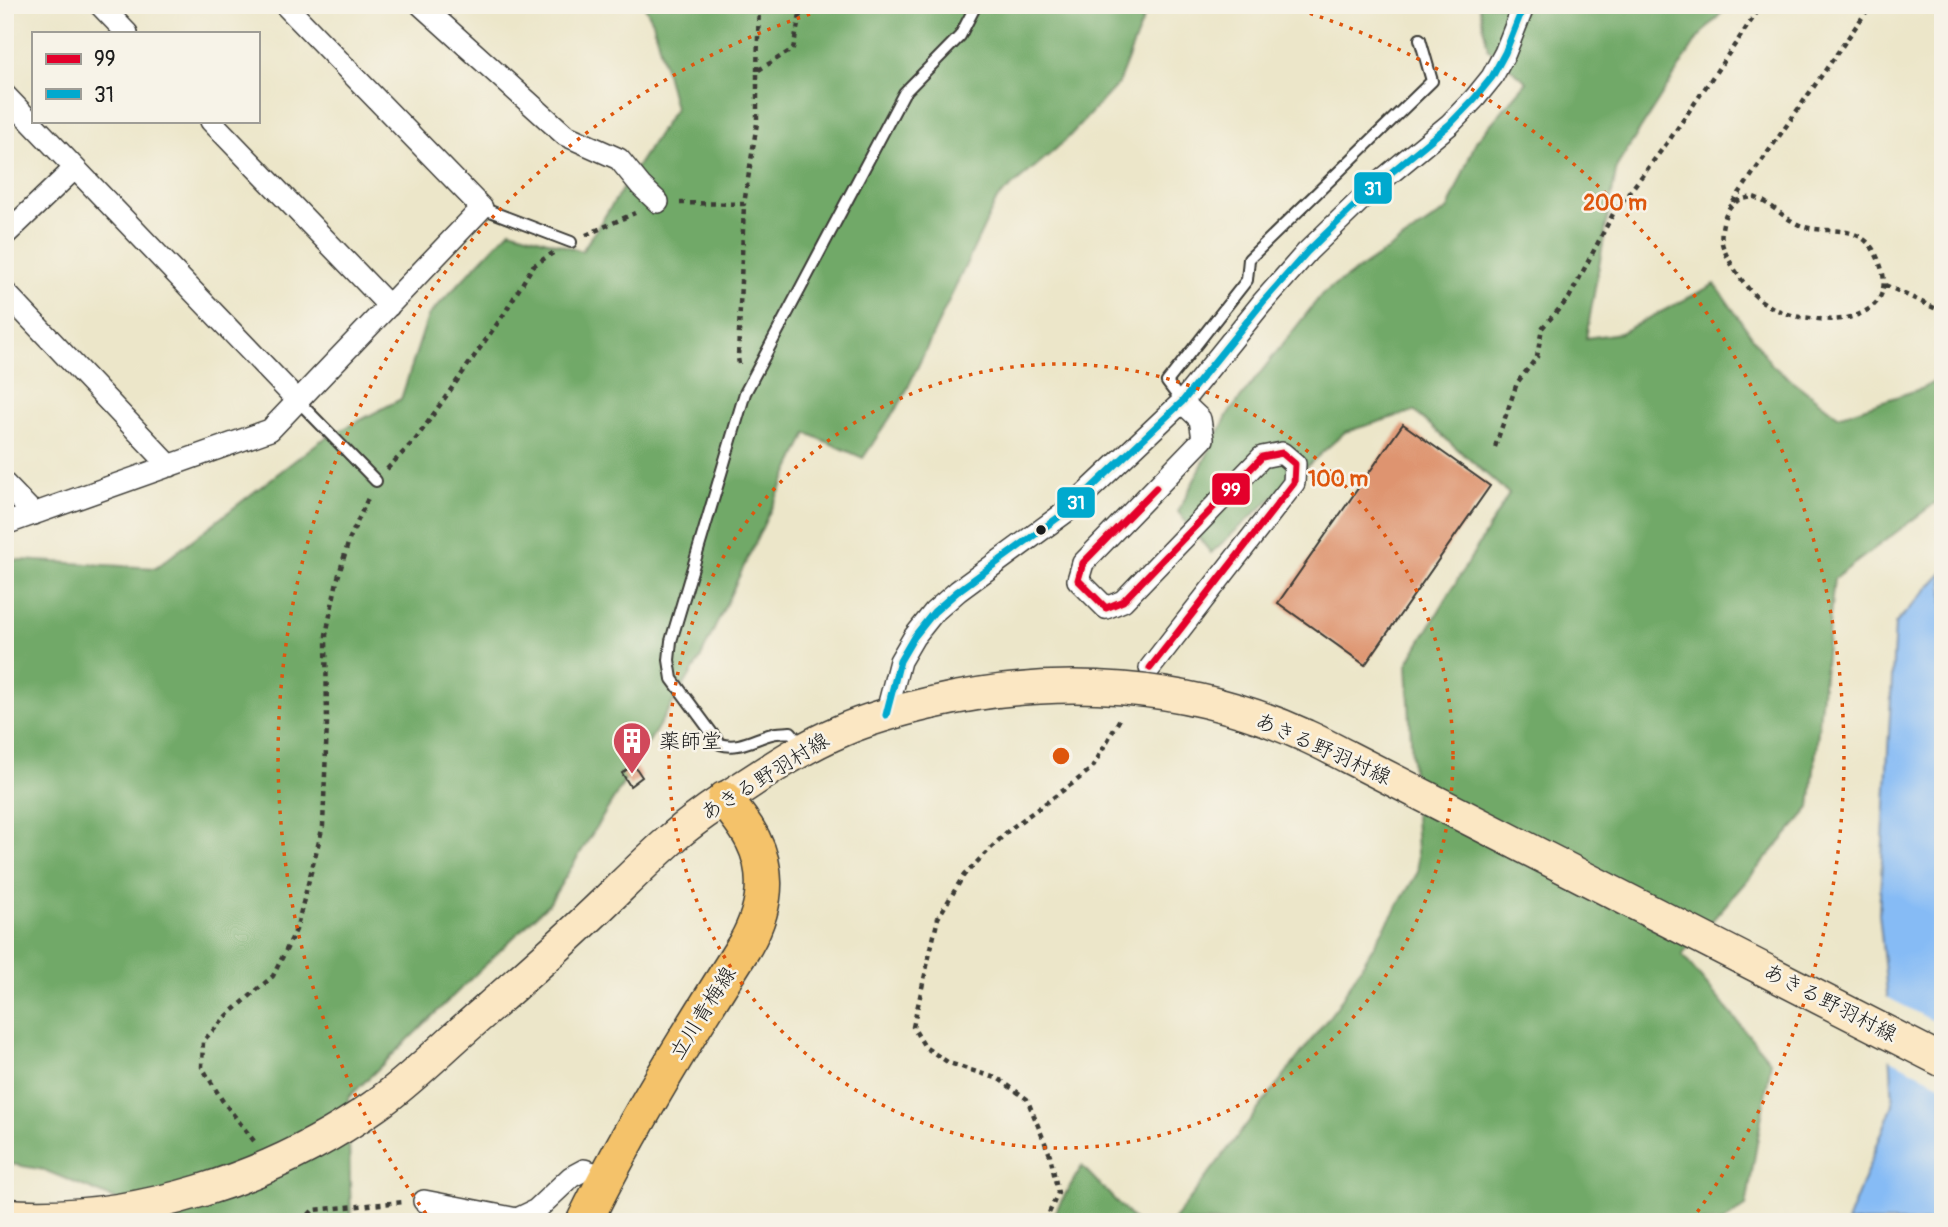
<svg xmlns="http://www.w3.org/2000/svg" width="1948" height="1227" font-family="Pangolin,'Klee One',sans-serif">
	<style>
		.forest { fill: #71a968; stroke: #466242; stroke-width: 2 }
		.water { fill: #86bbf5; stroke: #516c88; stroke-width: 2 }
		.pier { fill: #ece6c9 }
		.building { fill: #de946f }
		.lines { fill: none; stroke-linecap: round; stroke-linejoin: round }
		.lane-casing { stroke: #3b3a36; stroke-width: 14 }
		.street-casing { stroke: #3b3a36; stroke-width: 24 }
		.secondary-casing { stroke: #3b3a36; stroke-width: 35 }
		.primary-casing { stroke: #3b3a36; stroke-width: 38 }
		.path { stroke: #3b3a36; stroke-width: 4.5; stroke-dasharray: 5 5; stroke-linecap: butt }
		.lane { stroke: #fff; stroke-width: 10 }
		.street { stroke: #fff; stroke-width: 21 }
		.secondary { stroke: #fbe7c3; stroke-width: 32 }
		.primary { stroke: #f4c26a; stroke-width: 35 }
		.secondary-bridge-casing { stroke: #3b3a36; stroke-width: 35; stroke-linecap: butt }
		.secondary-bridge { stroke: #fbe7c3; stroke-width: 32 }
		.bus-1-casing { stroke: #f7f3e8; stroke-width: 12 }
		.bus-2-casing { stroke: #f7f3e8; stroke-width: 12 }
		.bus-1 { stroke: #e4002b; stroke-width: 7 }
		.bus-2 { stroke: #00a9ce; stroke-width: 7 }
		.ring { fill: none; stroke: #de560d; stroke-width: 3.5; stroke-dasharray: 3.5 7 }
		.bus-dot { fill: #1c1c1c; stroke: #f7f3e8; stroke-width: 2.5 }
		.labels { text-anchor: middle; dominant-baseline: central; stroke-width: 5; stroke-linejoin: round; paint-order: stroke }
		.poi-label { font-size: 21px; fill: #1c1c1c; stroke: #f7f3e8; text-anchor: start }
		.street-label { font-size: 21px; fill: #1c1c1c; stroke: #f7f3e8 }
		.centre { fill: #de560d; stroke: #f7f3e8; stroke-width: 3.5 }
		.ring-label { font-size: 21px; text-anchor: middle; font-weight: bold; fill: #de560d; stroke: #f7f3e8; stroke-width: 5; stroke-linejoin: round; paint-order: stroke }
		.line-badge { stroke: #f7f3e8; stroke-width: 2.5 }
		.badge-label { font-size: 19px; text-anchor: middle; font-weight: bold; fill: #fff }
	</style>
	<rect width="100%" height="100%" fill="#f7f3e8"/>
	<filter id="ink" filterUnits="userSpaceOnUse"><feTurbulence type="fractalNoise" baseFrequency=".0143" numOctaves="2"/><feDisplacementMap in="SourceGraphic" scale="14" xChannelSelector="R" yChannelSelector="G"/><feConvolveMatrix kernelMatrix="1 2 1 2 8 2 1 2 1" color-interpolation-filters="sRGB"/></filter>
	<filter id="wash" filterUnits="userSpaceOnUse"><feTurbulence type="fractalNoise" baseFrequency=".00686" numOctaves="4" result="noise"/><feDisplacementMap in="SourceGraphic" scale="28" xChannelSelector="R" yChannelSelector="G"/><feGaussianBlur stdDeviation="1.57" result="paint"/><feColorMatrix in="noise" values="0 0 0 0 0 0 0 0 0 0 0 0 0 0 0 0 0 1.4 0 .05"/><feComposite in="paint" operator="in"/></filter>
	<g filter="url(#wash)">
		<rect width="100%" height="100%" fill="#ece6c9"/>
		<path class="forest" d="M 644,5 L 1149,5 L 1118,84 L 1064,142 L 997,199 L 902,400 L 863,458 L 807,433 L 700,659 L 550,902 L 348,1098 L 351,1222 L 170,1222 L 44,1170 L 5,1163 L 5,559 L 156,568 L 320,441 L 401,399 L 428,316 L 510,230 L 582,251 L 675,108 L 653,22 Z
			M 1479,5 L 1616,5 L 1617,7 L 1622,5 L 1729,5 L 1698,38 L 1617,166 L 1586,338 L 1620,333 L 1715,284 L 1772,365 L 1838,416 L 1923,388 L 1943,377 L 1943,497 L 1834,579 L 1810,808 L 1682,955 L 1771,1062 L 1746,1207 L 1722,1222 L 1172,1222 L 1338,1005 L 1418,872 L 1407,664 L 1509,494 L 1414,411 L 1345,432 L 1211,553 L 1178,512 L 1228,414 L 1322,294 L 1448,209 L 1476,141 L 1527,82 L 1488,49 Z
			M 1082,1166 L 1136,1222 L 1049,1222 Z"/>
		<path class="water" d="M 1943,572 L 1943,1222 L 1847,1222 L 1893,1104 L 1887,993 L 1879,913 L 1895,624 Z"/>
		<path class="pier" d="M 1883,995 L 1943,1026 L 1943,1086 L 1887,1057 Z"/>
		<g id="blocks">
			<path class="building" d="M 1403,424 L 1490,486 L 1365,665 L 1278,603 Z
				M 634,765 L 642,777 L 630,786 L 622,773 Z"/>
		</g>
	</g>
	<g filter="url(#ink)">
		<use href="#blocks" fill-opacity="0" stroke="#3b3a36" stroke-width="2"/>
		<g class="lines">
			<g class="lane-casing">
				<path id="lane" d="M 482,208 L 571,242
					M 299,402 L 376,481
					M 1182,402 L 1167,382 L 1247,280 L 1249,259 L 1432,81 L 1420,39
					M 803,747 L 791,732 C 785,733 778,732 772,734 C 755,738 739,750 720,744 L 672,679 L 669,660 L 671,641 L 745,393 L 904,93 L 960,36 L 976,5"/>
			</g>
			<g class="street-casing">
				<path id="street" d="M 100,5 L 127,33
					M 421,5 L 565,135 L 619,159 L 641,186 L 658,202
					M 5,95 L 299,402
					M 211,121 L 389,306
					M 5,235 L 75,168
					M 5,292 L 170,466
					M 5,484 L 34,514
					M 5,524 L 270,430 L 482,208 L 285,5
					M 1150,668 L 1294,483 L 1295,464 L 1282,453 L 1262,457 L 1123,601 L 1106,608 L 1078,580 L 1083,563 L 1203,439 L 1200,419 L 1182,402
					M 886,715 L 900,661 L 914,637 L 934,612 L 958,591 L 1067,511 L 1182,402 L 1262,303 L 1307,252 L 1376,185 L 1450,124 L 1475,98 L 1492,77 L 1505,53 L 1524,5
					M 424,1201 L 517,1219 L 536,1210 L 571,1177 L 584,1170 L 606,1177"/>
			</g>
			<g class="secondary-casing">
				<path id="secondary" d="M 5,1215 C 133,1224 272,1179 376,1105 C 406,1084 432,1058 459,1034 C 501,997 544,960 585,921 C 613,895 640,867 668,842 C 691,821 717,804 743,787 C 775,766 807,745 843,730 C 871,718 901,710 931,703"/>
			</g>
			<g class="primary-casing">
				<path id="primary" d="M 584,1222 C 631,1126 688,1035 745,945 C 764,912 771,876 753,840 C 746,825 734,812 725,799"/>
			</g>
			<path class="path" d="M 757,71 L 759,5
				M 1754,197 C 1773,204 1786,221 1805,227 C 1825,233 1848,226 1866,241 C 1875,249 1880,262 1883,274 C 1888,301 1867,315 1842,319 C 1829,321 1813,318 1800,317 C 1783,314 1764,305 1752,293 C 1743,283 1725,257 1722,243 C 1720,231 1724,210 1734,203 C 1740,199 1747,198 1754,197 Z
				M 1733,202 L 1871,5
				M 680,203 L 744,204 L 757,123 L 757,71 L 793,49 L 802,5
				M 586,235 L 635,213
				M 1885,285 L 1943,312
				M 739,364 L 738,358 L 744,204
				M 1495,447 L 1517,383 L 1537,357 L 1542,328 L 1569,298 L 1613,214 L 1670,139 L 1762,5
				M 387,469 L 416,439 L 504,314 L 533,266 L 553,253
				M 254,1141 L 222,1100 L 202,1067 L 203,1041 L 227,1016 L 273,976 L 296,930 L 323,826 L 327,723 L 326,635 L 337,581 L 349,540 L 369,496
				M 302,1222 L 313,1210 L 404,1202
				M 1045,1222 L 1058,1193 L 1050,1155 L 1027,1099 L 999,1079 L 949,1063 L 925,1047 L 913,1027 L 938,918 L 964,875 L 1010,829 L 1076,781 L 1092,768 L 1121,717"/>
			<use href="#lane" class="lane"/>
			<use href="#street" class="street"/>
			<use href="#secondary" class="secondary"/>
			<use href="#primary" class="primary"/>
			<g class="secondary-bridge-casing">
				<path id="secondary-bridge" d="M 931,703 C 1057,674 1188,682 1306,736 C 1320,742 1334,750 1348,757 L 1943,1061"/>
			</g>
			<use href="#secondary-bridge" class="secondary-bridge"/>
			<g class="bus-1-casing">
				<path id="bus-1" d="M 1150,668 L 1294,483 L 1295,464 L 1282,453 L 1262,457 L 1123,601 L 1106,608 L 1078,580 L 1083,563 L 1156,488"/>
			</g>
			<g class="bus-2-casing">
				<path id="bus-2" d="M 886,715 L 900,661 L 914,637 L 934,612 L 958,591 L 1067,511 L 1182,402 L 1262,303 L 1307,252 L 1376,185 L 1450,124 L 1475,98 L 1492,77 L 1505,53 L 1524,5"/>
			</g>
			<use href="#bus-1" class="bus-1"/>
			<use href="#bus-2" class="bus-2"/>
		</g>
	</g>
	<g class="ring">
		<circle cx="1061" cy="756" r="392"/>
		<path d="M432 1222A783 783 0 0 1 832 7M1290 7A783 783 0 0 1 1690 1222"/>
	</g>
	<defs>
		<g id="building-pin" transform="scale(2.0125)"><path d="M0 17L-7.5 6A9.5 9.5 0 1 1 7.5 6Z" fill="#d1495b" stroke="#f7f3e8"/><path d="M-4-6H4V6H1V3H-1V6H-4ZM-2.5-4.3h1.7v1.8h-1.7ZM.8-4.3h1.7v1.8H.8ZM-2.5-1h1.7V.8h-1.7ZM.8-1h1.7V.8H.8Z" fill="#fff"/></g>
	</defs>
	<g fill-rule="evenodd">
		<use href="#building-pin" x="632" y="741"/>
	</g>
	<circle class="bus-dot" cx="1041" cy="530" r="6"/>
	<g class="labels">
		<g class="poi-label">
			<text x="659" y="741">薬師堂</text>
		</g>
		<g class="street-label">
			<text transform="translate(1323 749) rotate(24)">あきる野羽村線</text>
			<text transform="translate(765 777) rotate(-32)">あきる野羽村線</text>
			<text transform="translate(1830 1003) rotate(27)">あきる野羽村線</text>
			<text transform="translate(703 1013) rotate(-58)">立川青梅線</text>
		</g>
	</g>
	<circle cx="1061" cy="756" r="10" class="centre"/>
	<g class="ring-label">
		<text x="1615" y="210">200 m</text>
		<text x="1338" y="486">100 m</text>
	</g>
	<g class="line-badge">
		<rect x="1353" y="171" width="40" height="34" rx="7" fill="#00a9ce"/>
		<rect x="1211" y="472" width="40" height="34" rx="7" fill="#e4002b"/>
		<rect x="1056" y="486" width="40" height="33" rx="7" fill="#00a9ce"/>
	</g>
	<g class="badge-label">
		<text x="1373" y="195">31</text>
		<text x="1231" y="496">99</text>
		<text x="1076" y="509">31</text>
	</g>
	<rect width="1948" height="1227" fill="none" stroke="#f7f3e8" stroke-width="28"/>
	<rect x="32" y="32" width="228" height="91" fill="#f7f3e8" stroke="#9f9d96" stroke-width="2"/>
	<rect x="46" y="54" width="35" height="10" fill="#e4002b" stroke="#9f9d96" stroke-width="2"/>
	<text x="94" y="66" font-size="21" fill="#1c1c1c">99</text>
	<rect x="46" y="89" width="35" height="10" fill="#00a9ce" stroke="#9f9d96" stroke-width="2"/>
	<text x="94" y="102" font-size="21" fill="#1c1c1c">31</text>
</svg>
